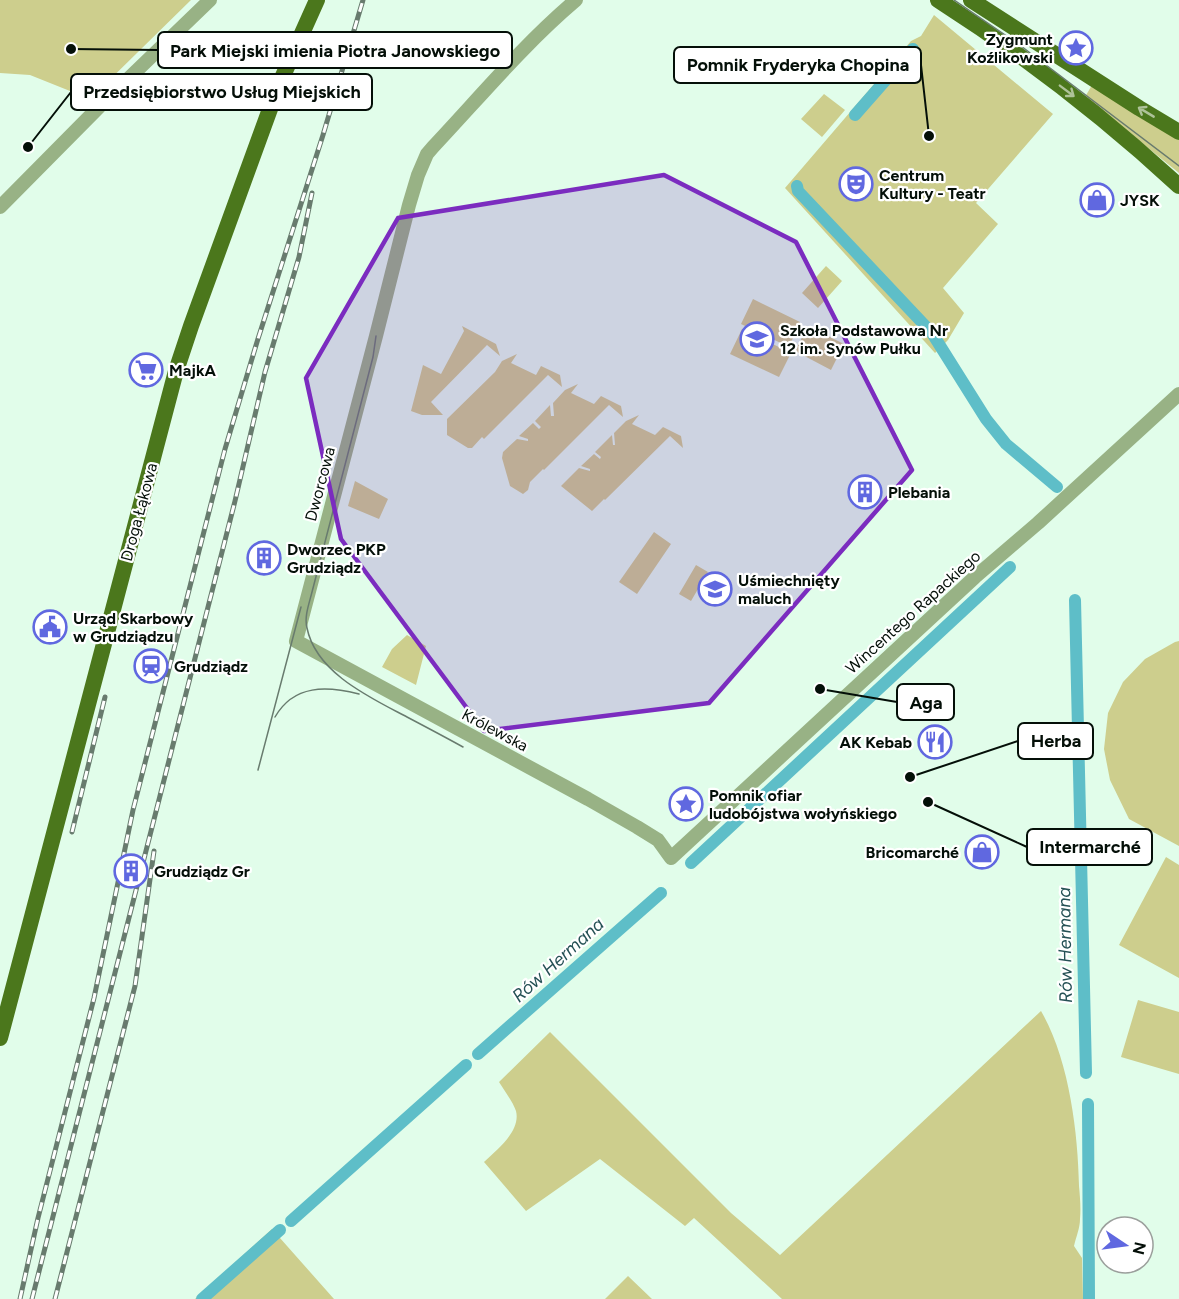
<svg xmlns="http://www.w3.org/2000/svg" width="1179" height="1299" font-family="Figtree,sans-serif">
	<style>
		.green { fill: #cdce8d }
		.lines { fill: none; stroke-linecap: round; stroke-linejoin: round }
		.canal { stroke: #5ebec8; stroke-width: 12 }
		.minor { stroke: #98b285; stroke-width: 14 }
		.major { stroke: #4b771c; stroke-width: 16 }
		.tram { stroke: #687b6e; stroke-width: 1.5 }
		.rail-casing { stroke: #687b6e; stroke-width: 5 }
		.rail { stroke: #fff; stroke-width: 3; stroke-dasharray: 9; stroke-linecap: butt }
		.oneway { stroke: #aec299 }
		.marked { fill: #7b2cbf; fill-opacity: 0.2; stroke: #7b2cbf; stroke-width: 4.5; stroke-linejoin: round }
		.labels { text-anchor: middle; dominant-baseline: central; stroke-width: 4.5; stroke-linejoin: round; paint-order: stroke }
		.poi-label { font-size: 16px; font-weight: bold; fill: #040f08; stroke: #fff; text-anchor: start }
		.street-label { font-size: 16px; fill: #040f08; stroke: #fff }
		.water-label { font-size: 18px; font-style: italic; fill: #255155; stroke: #fff }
		.leader { fill: none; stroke: #040f08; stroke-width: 2 }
		.callout-dot { fill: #040f08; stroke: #fff; stroke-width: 2 }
		.callout { fill: #fff; stroke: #040f08; stroke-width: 2 }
		.callout-label { font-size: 18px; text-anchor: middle; font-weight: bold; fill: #040f08 }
	</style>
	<rect width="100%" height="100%" fill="#e1fdea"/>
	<path class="green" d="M 0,0 L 191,0 L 84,105 L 70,91 L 30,75 L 0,73 Z
		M 934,15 L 1053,114 L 976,203 L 998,224 L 943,288 L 964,313 L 948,340 L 935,353 L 785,188 L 911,41 L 921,36 Z
		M 1092,85 L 1179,140 L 1179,173 L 1085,97 Z
		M 824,94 L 845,110 L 822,137 L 801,119 Z
		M 826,266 L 842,281 L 818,308 L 802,293 Z
		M 753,299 L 800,322 L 789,347 L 741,324 Z
		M 462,326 L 496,344 L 500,356 L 487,345 L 431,402 L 443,415 L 422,415 L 411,411 L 423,365 L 441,374 L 464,331 Z
		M 808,326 L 844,344 L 831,370 L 795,351 Z
		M 742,329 L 791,353 L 779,377 L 730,354 Z
		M 517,354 L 511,363 L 536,375 L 541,366 L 560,375 L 562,387 L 548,375 L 484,439 L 482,437 L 472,448 L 468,448 L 447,435 L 447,419 L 495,372 L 502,361 Z
		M 578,384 L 571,393 L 594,404 L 601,396 L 621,406 L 623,417 L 609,405 L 544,470 L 543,469 L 530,482 L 528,490 L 523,494 L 510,486 L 502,458 L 503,452 L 517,439 L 528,441 L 528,439 L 519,436 L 533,423 L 539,429 L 541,427 L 535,421 L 550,405 L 551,416 L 554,416 L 553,403 L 565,390 Z
		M 639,415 L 632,424 L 655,435 L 663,427 L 681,436 L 683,448 L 670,436 L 605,500 L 604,499 L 592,511 L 561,486 L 579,468 L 590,471 L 590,469 L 581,466 L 594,454 L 600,459 L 601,457 L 595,452 L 612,435 L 613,445 L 615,445 L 614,433 L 626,421 Z
		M 355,481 L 388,499 L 379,519 L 348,506 Z
		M 654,532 L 671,544 L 637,594 L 619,582 Z
		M 696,565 L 708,572 L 691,601 L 679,594 Z
		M 407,635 L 426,646 L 416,685 L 382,667 L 392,649 Z
		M 1179,641 L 1179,846 L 1129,819 L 1110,780 L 1104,749 L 1108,713 L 1123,682 L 1145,659 L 1175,642 Z
		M 1166,857 L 1179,865 L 1179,978 L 1119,945 Z
		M 1138,1000 L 1179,1012 L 1179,1074 L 1121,1057 Z
		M 1041,1011 C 1069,1059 1078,1132 1079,1186 C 1080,1197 1081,1208 1080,1219 C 1080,1228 1076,1237 1074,1246 L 1082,1258 L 1083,1299 L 782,1299 L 694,1218 L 685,1226 L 600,1159 L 526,1211 L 484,1162 C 497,1150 521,1131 516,1111 C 513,1102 504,1090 499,1082 L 550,1032 L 731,1213 L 780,1255 Z
		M 272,1229 L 334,1299 L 195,1299 Z
		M 628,1276 L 652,1299 L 605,1299 Z"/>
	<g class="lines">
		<path class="canal" d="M 855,115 L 913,49
			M 797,186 L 798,191 L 932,333 L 986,419 L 1006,444 L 1057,487
			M 1075,600 L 1086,1073
			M 691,863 L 1010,567
			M 478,1054 L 661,893
			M 1088,1104 L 1089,1299
			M 291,1221 L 466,1065
			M 202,1299 L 280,1230"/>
		<path class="minor" d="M 576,0 C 524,44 480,97 433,147 L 427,154 L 418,175 L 409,205 L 376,336 L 296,641 L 588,799 L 637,827 L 658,840 L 671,858 L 975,577 L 1038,523 L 1179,394
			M 0,207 L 99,107 L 210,0"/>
		<path class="major" d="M 938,0 C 1024,55 1104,117 1179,186
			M 971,0 L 1139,108 L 1179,132
			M 0,1038 L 176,371 L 191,326 L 278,87 L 317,0"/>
		<path class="tram" d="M 954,0 L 1021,46 L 1179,166
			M 376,336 L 373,357 L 312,592 C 309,604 304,617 307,628 C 316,673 371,698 407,717 C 426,727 445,737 463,747
			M 275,717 C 294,684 327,686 359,694
			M 258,770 L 301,607"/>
		<g class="rail-casing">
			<path id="rail" d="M 72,832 L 105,697
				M 20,1299 L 38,1218 L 94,998 L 133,810 L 225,449 L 257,342 L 323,135 L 363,0
				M 32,1299 L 235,501 L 265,372 L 299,257 L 312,193
				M 55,1299 L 135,986 L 154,851"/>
		</g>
		<use href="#rail" class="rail"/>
	</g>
	<defs><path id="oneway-shaft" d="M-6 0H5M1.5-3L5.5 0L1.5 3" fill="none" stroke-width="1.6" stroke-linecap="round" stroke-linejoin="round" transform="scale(1.5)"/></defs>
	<g class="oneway">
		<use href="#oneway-shaft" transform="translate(1067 91) rotate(37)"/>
		<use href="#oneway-shaft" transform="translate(1146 112) rotate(-149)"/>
	</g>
	<path class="marked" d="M 664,175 L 796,242 L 912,470 L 709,703 L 484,731 L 341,539 L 306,378 L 398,218 Z"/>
	<defs>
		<g id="sight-ring" transform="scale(1.725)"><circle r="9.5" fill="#fff" stroke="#6068e0" stroke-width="1.5"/><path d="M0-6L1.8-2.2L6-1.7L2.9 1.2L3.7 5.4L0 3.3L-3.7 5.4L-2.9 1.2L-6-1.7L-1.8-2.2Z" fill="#6068e0"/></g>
		<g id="theatre-ring" transform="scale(1.725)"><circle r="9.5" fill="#fff" stroke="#6068e0" stroke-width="1.5"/><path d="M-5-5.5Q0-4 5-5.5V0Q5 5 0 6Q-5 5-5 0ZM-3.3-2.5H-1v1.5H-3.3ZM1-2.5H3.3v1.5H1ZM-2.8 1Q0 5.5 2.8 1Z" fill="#6068e0"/></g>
		<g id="shop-ring" transform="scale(1.725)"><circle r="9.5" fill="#fff" stroke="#6068e0" stroke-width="1.5"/><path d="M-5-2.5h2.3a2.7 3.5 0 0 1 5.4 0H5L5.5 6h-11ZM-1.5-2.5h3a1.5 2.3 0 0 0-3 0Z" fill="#6068e0"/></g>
		<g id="school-ring" transform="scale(1.725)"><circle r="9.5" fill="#fff" stroke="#6068e0" stroke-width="1.5"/><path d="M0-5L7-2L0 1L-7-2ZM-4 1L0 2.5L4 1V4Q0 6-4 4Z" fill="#6068e0"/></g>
		<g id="supermarket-ring" transform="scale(1.725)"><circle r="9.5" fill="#fff" stroke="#6068e0" stroke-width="1.5"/><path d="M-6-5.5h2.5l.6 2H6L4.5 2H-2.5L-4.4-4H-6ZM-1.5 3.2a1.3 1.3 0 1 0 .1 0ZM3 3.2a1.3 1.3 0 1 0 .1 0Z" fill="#6068e0"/></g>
		<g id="building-ring" transform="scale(1.725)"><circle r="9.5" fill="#fff" stroke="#6068e0" stroke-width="1.5"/><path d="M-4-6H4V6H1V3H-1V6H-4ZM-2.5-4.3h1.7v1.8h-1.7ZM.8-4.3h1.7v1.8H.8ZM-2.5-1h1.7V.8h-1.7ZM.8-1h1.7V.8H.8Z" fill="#6068e0"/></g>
		<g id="civic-ring" transform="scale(1.725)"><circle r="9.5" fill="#fff" stroke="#6068e0" stroke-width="1.5"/><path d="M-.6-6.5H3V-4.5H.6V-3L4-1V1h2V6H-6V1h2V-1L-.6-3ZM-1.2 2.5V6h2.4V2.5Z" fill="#6068e0"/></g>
		<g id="station-ring" transform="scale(1.725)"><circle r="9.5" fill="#fff" stroke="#6068e0" stroke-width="1.5"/><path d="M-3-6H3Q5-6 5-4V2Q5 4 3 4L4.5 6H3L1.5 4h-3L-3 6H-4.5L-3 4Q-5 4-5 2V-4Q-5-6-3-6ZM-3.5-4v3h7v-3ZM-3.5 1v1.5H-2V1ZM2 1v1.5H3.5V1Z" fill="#6068e0"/></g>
		<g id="restaurant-ring" transform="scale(1.725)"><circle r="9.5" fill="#fff" stroke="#6068e0" stroke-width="1.5"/><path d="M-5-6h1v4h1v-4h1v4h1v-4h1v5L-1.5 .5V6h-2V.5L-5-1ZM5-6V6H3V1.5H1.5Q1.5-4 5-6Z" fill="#6068e0"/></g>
	</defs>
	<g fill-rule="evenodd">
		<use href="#sight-ring" x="1076" y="48"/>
		<use href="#theatre-ring" x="856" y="184"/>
		<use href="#shop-ring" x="1097" y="200"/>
		<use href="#school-ring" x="757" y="339"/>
		<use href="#supermarket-ring" x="146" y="370"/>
		<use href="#building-ring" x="865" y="492"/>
		<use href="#building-ring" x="264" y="558"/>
		<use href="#school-ring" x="715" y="589"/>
		<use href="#civic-ring" x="50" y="627"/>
		<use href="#station-ring" x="151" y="666"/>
		<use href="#restaurant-ring" x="935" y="742"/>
		<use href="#sight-ring" x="686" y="804"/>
		<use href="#shop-ring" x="982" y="852"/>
		<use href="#building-ring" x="131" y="871"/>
	</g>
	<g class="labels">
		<g class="poi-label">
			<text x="1053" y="39" text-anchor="end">Zygmunt<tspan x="1053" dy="18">Koźlikowski</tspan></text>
			<text x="879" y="175">Centrum<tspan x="879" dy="18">Kultury - Teatr</tspan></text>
			<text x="1120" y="200">JYSK</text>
			<text x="780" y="330">Szkoła Podstawowa Nr<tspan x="780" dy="18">12 im. Synów Pułku</tspan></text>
			<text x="169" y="370">MajkA</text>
			<text x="888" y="492">Plebania</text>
			<text x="287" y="549">Dworzec PKP<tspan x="287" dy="18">Grudziądz</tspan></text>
			<text x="738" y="580">Uśmiechnięty<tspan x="738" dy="18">maluch</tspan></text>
			<text x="73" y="618">Urząd Skarbowy<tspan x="73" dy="18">w Grudziądzu</tspan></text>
			<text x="174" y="666">Grudziądz</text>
			<text x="912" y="742" text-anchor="end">AK Kebab</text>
			<text x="709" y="795">Pomnik ofiar<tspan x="709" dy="18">ludobójstwa wołyńskiego</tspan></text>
			<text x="959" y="852" text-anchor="end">Bricomarché</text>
			<text x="154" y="871">Grudziądz Gr</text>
		</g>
		<g class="street-label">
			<text transform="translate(320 484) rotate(-75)">Dworcowa</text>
			<text transform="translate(139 512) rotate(-75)">Droga Łąkowa</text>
			<text transform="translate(913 612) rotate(-42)">Wincentego Rapackiego</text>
			<text transform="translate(495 730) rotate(28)">Królewska</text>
		</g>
		<g class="water-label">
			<text transform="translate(1065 945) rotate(-91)">Rów Hermana</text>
			<text transform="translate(558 960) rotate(-42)">Rów Hermana</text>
		</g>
	</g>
	<path class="leader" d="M71 49L158 50M929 136L921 65M28 147L71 92M820 689L897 702M910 777L1018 741M928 802L1027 847"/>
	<g class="callout-dot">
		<circle cx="71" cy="49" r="6"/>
		<circle cx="929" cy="136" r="6"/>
		<circle cx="28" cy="147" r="6"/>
		<circle cx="820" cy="689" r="6"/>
		<circle cx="910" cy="777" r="6"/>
		<circle cx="928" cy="802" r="6"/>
	</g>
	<g class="callout">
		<rect x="158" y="32" width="354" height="36" rx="6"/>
		<rect x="674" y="47" width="247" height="36" rx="6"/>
		<rect x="71" y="74" width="301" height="36" rx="6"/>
		<rect x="897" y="684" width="57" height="36" rx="6"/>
		<rect x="1018" y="723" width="75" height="36" rx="6"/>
		<rect x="1027" y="829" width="125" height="36" rx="6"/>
	</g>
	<g class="callout-label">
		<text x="335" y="57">Park Miejski imienia Piotra Janowskiego</text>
		<text x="798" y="71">Pomnik Fryderyka Chopina</text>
		<text x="222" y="98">Przedsiębiorstwo Usług Miejskich</text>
		<text x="926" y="709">Aga</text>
		<text x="1056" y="747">Herba</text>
		<text x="1090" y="853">Intermarché</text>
	</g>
	<g transform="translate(1125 1245) rotate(103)"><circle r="28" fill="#ffffff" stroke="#9b9f9c" stroke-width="1.5"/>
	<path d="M0-4.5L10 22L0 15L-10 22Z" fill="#6068e0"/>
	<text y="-9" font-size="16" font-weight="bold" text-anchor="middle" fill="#040f08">N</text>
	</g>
</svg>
